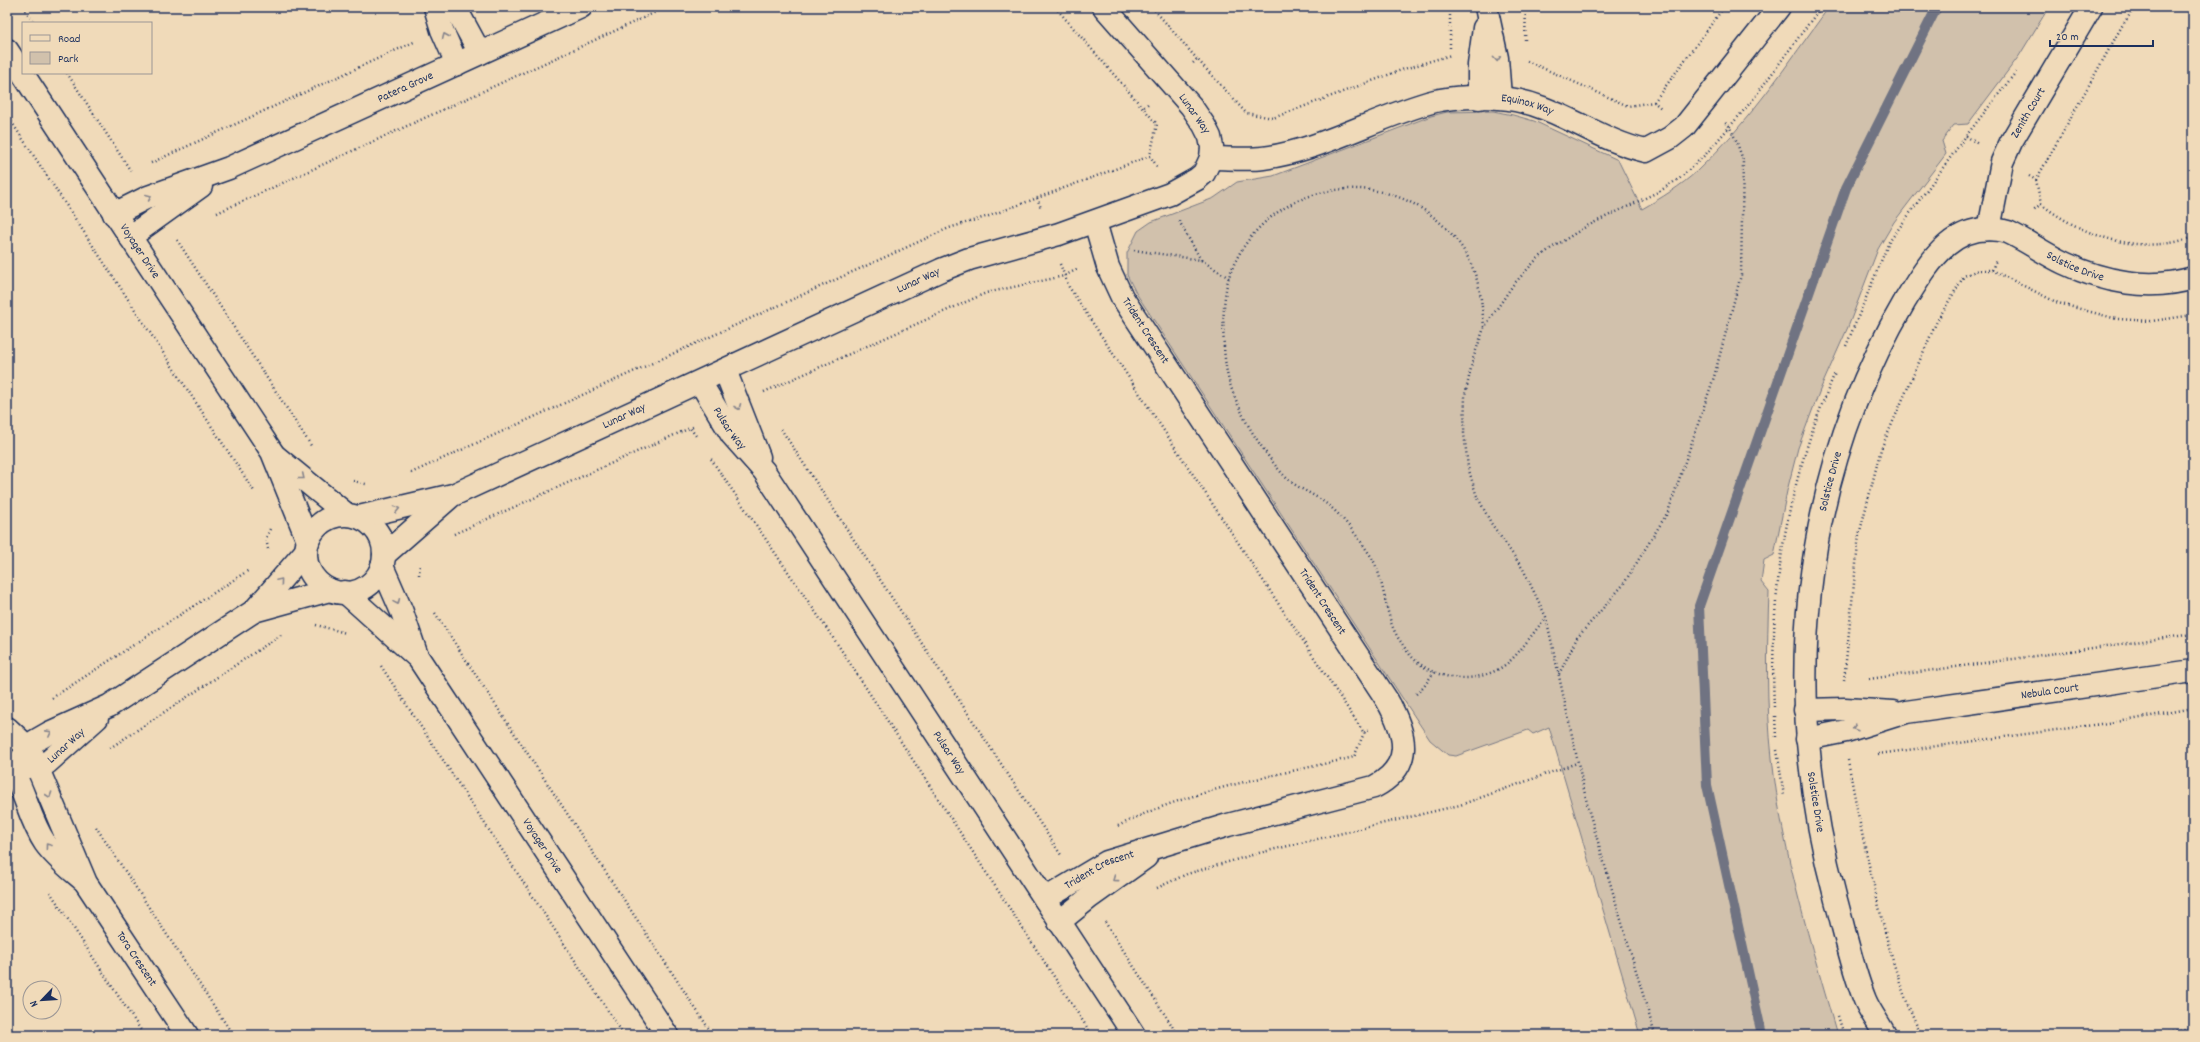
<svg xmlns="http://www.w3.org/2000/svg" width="2200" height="1042" font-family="Dekko,sans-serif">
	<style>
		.green { fill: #d1c1ac; stroke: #767885 }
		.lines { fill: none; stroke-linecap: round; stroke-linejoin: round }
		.stream { stroke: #6f7382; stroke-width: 10 }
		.minor-casing { stroke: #1b2f5e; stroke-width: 25 }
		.path { stroke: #1b2f5e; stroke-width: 2.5; stroke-dasharray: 1 3; stroke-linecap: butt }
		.minor { stroke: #f0dab9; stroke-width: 22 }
		.oneway { stroke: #86848c }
		.labels { text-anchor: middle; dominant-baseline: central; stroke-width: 3; stroke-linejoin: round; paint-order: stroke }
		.street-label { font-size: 12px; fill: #1b2f5e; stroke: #f0dab9 }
	</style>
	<rect width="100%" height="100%" fill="#f0dab9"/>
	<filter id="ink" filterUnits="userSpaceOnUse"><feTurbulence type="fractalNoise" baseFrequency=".025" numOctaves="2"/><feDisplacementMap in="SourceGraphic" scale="8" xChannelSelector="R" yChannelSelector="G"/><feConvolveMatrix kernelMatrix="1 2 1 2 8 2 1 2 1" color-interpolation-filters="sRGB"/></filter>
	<g filter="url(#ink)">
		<path class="green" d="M 1829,7 L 2049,7 L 2019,56 L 1968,124 L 1954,125 L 1942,141 L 1946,154 L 1894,222 L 1878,249 L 1848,327 L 1820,390 L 1798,448 L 1787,491 L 1774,555 L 1764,560 L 1761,582 L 1769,592 C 1767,648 1766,703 1772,758 C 1782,853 1811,944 1837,1035 L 1640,1035 L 1549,727 L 1533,734 L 1528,730 L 1456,756 L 1448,755 L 1430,740 L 1136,293 L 1127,275 L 1127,253 L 1138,231 L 1151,222 L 1214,198 L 1237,182 L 1273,176 L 1431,116 L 1447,112 L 1493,111 L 1513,115 L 1534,121 L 1618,160 L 1642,209 C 1661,198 1681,186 1697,171 C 1748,124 1788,63 1829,7 Z"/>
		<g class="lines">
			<path class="stream" d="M 1762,1035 L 1707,785 L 1699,606 L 1846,188 L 1937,7"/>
			<g class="minor-casing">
				<g id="minor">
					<path d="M 435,7 L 442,30 L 457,64"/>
					<path d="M 455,7 L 480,53"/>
					<path d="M 1486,7 L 1497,58 L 1500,97"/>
					<path id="s1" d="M 7,50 L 272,452 L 308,541"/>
					<path d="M 1479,98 L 1479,65 L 1484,28"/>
					<path id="s2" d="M 1211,158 C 1228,158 1246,160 1263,158 C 1323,150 1377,116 1435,101 C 1452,97 1481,96 1499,98 C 1553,101 1595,140 1646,151 L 1670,138 L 1684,127 L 1779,7"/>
					<path id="s3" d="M 114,214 L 148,197 L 229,168 L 581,7"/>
					<path id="s4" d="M 1989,229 L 2002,162 L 2011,142 L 2091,7"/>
					<path d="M 130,237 L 201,186"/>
					<path d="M 725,370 L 759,457"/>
					<path id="s5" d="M 700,382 L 732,435 L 764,471 L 1134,1035"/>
					<path d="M 274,455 L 346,514"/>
					<circle cx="345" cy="554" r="39"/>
					<path id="s6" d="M 359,517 L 453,495 L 941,270 L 969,259 L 1059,234 L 1170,194 L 1197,179 L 1204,173 L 1211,158 L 1212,147 L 1210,137 L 1204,125 L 1191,106 L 1104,7"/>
					<path d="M 384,555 L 449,498"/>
					<path id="s7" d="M 382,566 L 402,612 L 417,656 L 667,1035"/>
					<path d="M 345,592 L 416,656"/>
					<path d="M 254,611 L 306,551"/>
					<path d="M 1805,710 L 1845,709 L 1893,712"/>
					<path id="s8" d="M 7,728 L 21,741 L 33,757 L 86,883 L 187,1035"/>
					<path id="s9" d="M 1807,739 L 1846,731 L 1906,712 L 2193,671"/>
					<path d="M 7,763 C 25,787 28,818 45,843 C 55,857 69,868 82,879"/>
					<path id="s10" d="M 23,768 L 47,763 L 97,718"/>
					<path d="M 13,770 L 35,741 L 49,733 L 109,706 L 254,611 L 330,590"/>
					<path id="s11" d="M 1045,899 L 1107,862 L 1228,825 L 1374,787 C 1414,766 1407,735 1387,700 L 1122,297 L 1108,267 L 1095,222"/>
					<path d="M 1059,922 L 1090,897 L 1146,857"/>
					<path id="s12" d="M 1885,1035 C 1879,1023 1870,1012 1865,1000 C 1852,968 1845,933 1836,900 C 1781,697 1798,483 1905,301 C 1929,262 1955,217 2008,232 C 2027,241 2045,254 2064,263 C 2103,282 2151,291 2193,278"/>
				</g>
			</g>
			<path class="path" d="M 23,7 L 34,23
				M 1055,7 L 1157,124 L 1150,156
				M 1152,7 L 1197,59
				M 1525,40 L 1526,7
				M 1450,48 L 1450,7
				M 1527,61 L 1628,106 L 1654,102 L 1661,108
				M 1193,63 L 1197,59 L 1246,113 L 1273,118 L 1404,69 L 1451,55
				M 67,73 L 132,173
				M 1654,102 L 1724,7
				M 1144,107 L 1149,103
				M 7,115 L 254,491
				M 1966,136 L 1978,144
				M 151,163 L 416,41
				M 2029,176 L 2036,180 L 2041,204 L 2032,211
				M 2036,180 L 2122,26 L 2135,7
				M 1037,198 L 1041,208
				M 2041,204 C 2084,237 2140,256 2193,237
				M 217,213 L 667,7
				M 1179,221 L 1201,260
				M 177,240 L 312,447
				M 1134,250 L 1201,260 L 1229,278
				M 1060,264 L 1069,287 L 1364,733 L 1369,729
				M 1992,270 L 2058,303 L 2117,319 L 2152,321 L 2193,315
				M 1484,327 C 1482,307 1481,288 1473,269 C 1465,247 1449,229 1431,215 C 1361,162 1257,193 1229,277 C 1221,301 1222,357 1229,381 C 1232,391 1237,403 1242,413 C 1249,430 1276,470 1290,481 C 1300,489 1313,494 1324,502 C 1341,513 1361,541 1372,558 C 1386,582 1384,620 1401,642 C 1404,647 1408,653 1413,658 C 1440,685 1489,685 1515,656 C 1526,644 1535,630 1546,618
				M 1846,346 L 1889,242 L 1966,136 L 2016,72
				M 764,392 L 986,293 L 1064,276 L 1078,269
				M 693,427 L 690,428 L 696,436
				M 781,429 L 1061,855
				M 711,459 L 840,648 L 1092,1035
				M 411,473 L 949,228 L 989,216 L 1150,156 L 1158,168
				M 353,481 L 366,484
				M 454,534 L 690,428
				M 268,549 L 266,538 L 270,529
				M 419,575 L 420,564
				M 435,613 L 713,1035
				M 316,625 L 346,633
				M 381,666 L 624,1035
				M 1559,674 L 1577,638 L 1623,585 L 1668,512 L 1714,377 L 1741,275 L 1743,160 L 1736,140 L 1729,126 L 1724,122
				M 1869,679 L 2193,634
				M 1844,680 L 1859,535 L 1881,449 L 1937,321 L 1964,276 L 1978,270 L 1992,270 L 1996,260
				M 7,694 L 10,699
				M 1416,694 L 1423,688 L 1434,672
				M 52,698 L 249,570
				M 1774,707 C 1769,587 1787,483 1835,373
				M 1775,716 L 1776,737
				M 110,748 L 281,635
				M 1777,750 L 1784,796
				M 1878,754 L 2130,720 L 2193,708
				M 1848,760 C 1856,806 1865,850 1876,894 C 1887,942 1899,991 1922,1035
				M 1118,826 C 1191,789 1274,776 1354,757 L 1364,733
				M 96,827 L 233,1035
				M 1157,888 L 1187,874 L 1259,853 L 1460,805 L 1577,763
				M 50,892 L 144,1035
				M 1105,922 L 1178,1035
				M 1838,1016 L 1844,1035
				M 1655,1035 L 1588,808 L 1546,617 L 1523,569 L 1491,523 L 1476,494 L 1468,467 L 1464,433 L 1465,395 L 1473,359 L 1484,328 L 1513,285 L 1536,260 L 1550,249 L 1587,226 L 1660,191 L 1680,178 L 1706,154 L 1751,102 L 1821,7
				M 2153,1035 L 2193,1029"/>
			<use href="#minor" class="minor"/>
		</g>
		<defs><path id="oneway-chevron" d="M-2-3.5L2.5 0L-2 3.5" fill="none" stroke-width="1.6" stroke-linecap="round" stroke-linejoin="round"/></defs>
		<g class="oneway">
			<use href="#oneway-chevron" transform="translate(445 36) rotate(-113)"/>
			<use href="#oneway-chevron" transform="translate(1497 59) rotate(86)"/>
			<use href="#oneway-chevron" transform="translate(149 197) rotate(-23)"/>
			<use href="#oneway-chevron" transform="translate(738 407) rotate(68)"/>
			<use href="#oneway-chevron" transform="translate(302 477) rotate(39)"/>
			<use href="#oneway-chevron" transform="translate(397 509) rotate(-13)"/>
			<use href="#oneway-chevron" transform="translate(280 581) rotate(-50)"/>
			<use href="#oneway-chevron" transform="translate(397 602) rotate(66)"/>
			<use href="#oneway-chevron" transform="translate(1855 728) rotate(162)"/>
			<use href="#oneway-chevron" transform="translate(49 733) rotate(-28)"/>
			<use href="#oneway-chevron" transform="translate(49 795) rotate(71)"/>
			<use href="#oneway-chevron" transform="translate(48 846) rotate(-127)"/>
			<use href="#oneway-chevron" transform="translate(1115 879) rotate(144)"/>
		</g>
	</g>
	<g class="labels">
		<g class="street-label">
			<text stroke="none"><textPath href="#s3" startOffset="318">Patera Grove</textPath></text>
			<text stroke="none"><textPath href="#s2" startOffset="327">Equinox Way</textPath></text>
			<text stroke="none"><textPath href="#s4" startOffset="124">Zenith Court</textPath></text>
			<text transform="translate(1194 114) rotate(55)">Lunar Way</text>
			<text stroke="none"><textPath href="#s1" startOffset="241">Voyager Drive</textPath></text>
			<text stroke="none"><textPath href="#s12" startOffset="975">Solstice Drive</textPath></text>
			<text stroke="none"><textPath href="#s6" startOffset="609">Lunar Way</textPath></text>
			<text transform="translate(1145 331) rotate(57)">Trident Crescent</text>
			<text stroke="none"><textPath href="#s6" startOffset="285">Lunar Way</textPath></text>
			<text stroke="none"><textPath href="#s5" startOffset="55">Pulsar Way</textPath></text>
			<text stroke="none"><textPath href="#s12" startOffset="568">Solstice Drive</textPath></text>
			<text transform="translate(1322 602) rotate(57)">Trident Crescent</text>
			<text stroke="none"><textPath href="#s9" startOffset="248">Nebula Court</textPath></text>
			<text stroke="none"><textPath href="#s10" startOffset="50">Lunar Way</textPath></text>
			<text stroke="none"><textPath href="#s5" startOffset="447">Pulsar Way</textPath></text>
			<text transform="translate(1815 802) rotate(81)">Solstice Drive</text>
			<text stroke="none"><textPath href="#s7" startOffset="324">Voyager Drive</textPath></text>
			<text stroke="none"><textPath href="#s11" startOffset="62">Trident Crescent</textPath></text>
			<text stroke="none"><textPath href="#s8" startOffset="267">Tora Crescent</textPath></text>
		</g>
	</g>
	<rect width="2200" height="1042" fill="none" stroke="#f0dab9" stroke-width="24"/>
	<rect x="12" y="12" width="2176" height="1018" fill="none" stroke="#1b2f5e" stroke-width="1.5" filter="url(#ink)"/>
	<rect x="22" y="22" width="130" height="52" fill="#f0dab9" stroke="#9b9695"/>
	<rect x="30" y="35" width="20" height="6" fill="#f0dab9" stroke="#9b9695"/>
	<text x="58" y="42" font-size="12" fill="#1b2f5e">Road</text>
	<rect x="30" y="52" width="20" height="12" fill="#d1c1ac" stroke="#9b9695"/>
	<text x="58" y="62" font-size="12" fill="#1b2f5e">Park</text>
	<g transform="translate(42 1000) rotate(245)"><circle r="19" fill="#f0dab9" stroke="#9b9695"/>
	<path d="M0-3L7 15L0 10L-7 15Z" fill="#1b2f5e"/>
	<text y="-6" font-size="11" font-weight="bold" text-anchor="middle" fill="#1b2f5e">N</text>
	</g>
	<path d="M2050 40v6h103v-6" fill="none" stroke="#1b2f5e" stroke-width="2"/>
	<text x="2056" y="40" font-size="12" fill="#1b2f5e" stroke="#f0dab9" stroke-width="3" paint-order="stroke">20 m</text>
</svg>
